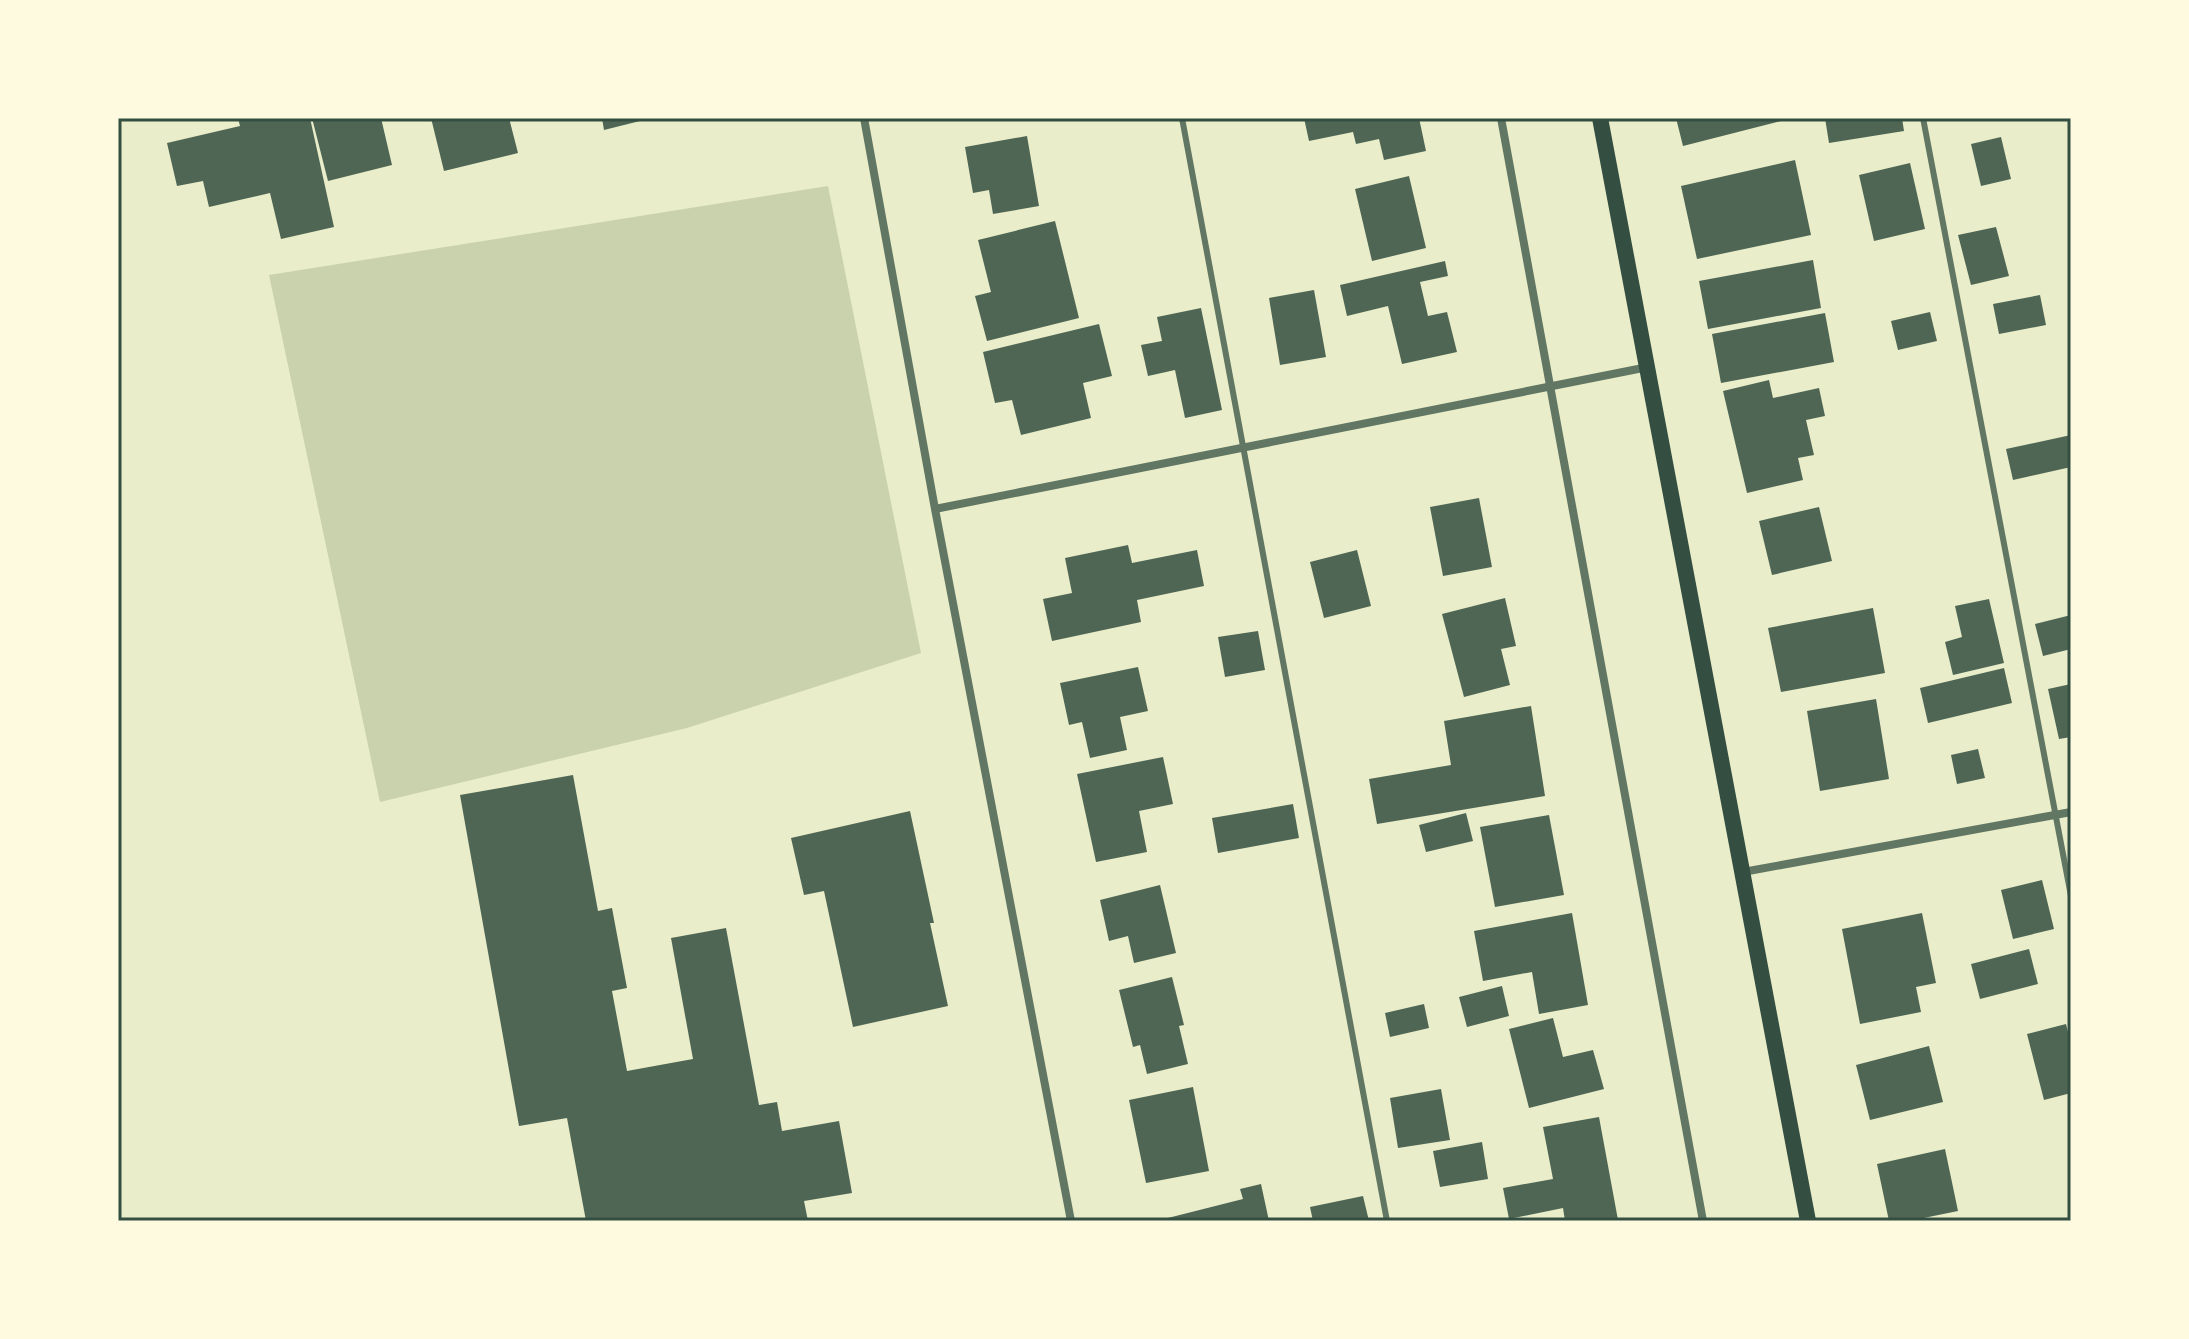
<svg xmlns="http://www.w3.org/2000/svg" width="2189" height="1339" font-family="'Fira Sans',sans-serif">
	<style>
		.green { fill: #cad2ad }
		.building { fill: #4f6655 }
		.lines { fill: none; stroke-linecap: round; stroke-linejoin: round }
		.service { stroke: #617663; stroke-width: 6 }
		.minor { stroke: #617663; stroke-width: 8 }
		.secondary { stroke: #344e41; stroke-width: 16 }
		.neatline { fill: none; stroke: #344e41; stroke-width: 3 }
	</style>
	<rect width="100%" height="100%" fill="#e9edc9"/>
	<path class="green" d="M 828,186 L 921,653 L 687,728 L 380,802 L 269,275 Z"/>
	<path class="building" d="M 238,118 L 310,118 L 334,227 L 281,239 L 270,193 L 209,207 L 203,181 L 177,186 L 167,143 L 240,126 Z
		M 312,118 L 381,118 L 392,165 L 328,181 Z
		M 431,118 L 509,118 L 518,153 L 444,171 Z
		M 602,118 L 648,118 L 648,119 L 604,130 Z
		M 1304,118 L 1419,118 L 1426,151 L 1384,160 L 1379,139 L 1356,144 L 1353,132 L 1309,141 Z
		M 1676,118 L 1789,118 L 1789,119 L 1683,146 Z
		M 1825,118 L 1902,118 L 1904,131 L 1829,143 Z
		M 1027,136 L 1039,206 L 993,214 L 989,190 L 973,193 L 965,147 Z
		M 2001,137 L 2011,179 L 1981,186 L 1971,144 Z
		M 1795,160 L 1811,235 L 1697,259 L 1681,186 Z
		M 1910,163 L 1925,229 L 1874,241 L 1859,175 Z
		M 1409,176 L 1426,248 L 1372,261 L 1355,189 Z
		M 1055,221 L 1079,318 L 987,341 L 975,296 L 991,292 L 978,240 Z
		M 1996,227 L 2009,276 L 1971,285 L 1958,235 Z
		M 1813,260 L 1821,308 L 1708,329 L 1699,281 Z
		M 1445,261 L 1448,276 L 1420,282 L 1428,316 L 1447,312 L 1457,352 L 1402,364 L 1388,306 L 1347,316 L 1340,285 Z
		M 1314,290 L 1326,357 L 1280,365 L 1269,298 Z
		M 2040,295 L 2046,325 L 1999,334 L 1993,304 Z
		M 1201,308 L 1222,410 L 1185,418 L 1175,370 L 1148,376 L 1141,345 L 1162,341 L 1157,317 Z
		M 1930,312 L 1937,341 L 1898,350 L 1891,321 Z
		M 1825,313 L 1834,362 L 1721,383 L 1712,334 Z
		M 1099,324 L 1112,376 L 1083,383 L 1091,418 L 1021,435 L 1012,400 L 995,403 L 983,352 Z
		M 1769,380 L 1773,398 L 1819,388 L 1825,416 L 1806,420 L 1814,455 L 1798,458 L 1803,480 L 1747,493 L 1723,391 Z
		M 2071,435 L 2071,467 L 2013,480 L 2006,449 Z
		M 1479,498 L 1492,567 L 1443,576 L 1430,507 Z
		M 1819,507 L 1832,561 L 1772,575 L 1759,521 Z
		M 1128,545 L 1132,563 L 1197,550 L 1204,586 L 1137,600 L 1141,622 L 1052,641 L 1043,599 L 1072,593 L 1065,558 Z
		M 1357,550 L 1371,606 L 1324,618 L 1310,562 Z
		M 1505,598 L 1516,646 L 1501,649 L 1510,685 L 1464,697 L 1442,614 Z
		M 1989,599 L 2004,663 L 1953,675 L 1945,642 L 1962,637 L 1955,606 Z
		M 1873,608 L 1885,673 L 1781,692 L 1768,628 Z
		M 2071,615 L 2071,649 L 2043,656 L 2035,624 Z
		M 1258,631 L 1265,670 L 1225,677 L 1218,637 Z
		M 1138,667 L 1148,711 L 1120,717 L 1127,750 L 1090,758 L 1082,722 L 1069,725 L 1060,683 Z
		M 2004,668 L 2012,703 L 1928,723 L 1920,688 Z
		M 2071,684 L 2071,737 L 2059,739 L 2048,689 Z
		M 1876,699 L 1889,779 L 1820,791 L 1807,711 Z
		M 1531,706 L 1545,796 L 1377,824 L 1369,779 L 1451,765 L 1444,721 Z
		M 1978,749 L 1985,778 L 1957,784 L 1951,755 Z
		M 1163,757 L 1173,804 L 1139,811 L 1147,852 L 1096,862 L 1077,774 Z
		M 573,775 L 598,911 L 612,908 L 627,988 L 612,991 L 627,1071 L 693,1059 L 671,938 L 726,928 L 759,1105 L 777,1102 L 782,1131 L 839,1121 L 852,1193 L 804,1201 L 808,1221 L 586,1221 L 567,1118 L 519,1126 L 460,795 Z
		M 1293,804 L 1299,838 L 1218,853 L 1212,818 Z
		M 910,811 L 934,923 L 930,923 L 948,1006 L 853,1027 L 824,891 L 804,895 L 791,838 Z
		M 1466,813 L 1473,841 L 1426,852 L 1419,825 Z
		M 1549,815 L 1564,895 L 1495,907 L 1480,827 Z
		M 2042,880 L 2054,929 L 2013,939 L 2001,890 Z
		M 1160,885 L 1176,953 L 1134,963 L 1128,936 L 1109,941 L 1100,900 Z
		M 1572,913 L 1588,1005 L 1539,1014 L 1532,972 L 1483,981 L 1474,931 Z
		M 1922,913 L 1936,983 L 1916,987 L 1921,1012 L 1860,1024 L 1842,929 Z
		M 2029,949 L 2038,984 L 1980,999 L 1971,964 Z
		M 1172,977 L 1184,1025 L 1179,1026 L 1188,1064 L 1147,1074 L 1140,1045 L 1133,1047 L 1119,990 Z
		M 1502,986 L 1509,1016 L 1467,1027 L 1459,997 Z
		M 1424,1004 L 1429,1028 L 1390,1037 L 1385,1013 Z
		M 1553,1018 L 1563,1057 L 1593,1050 L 1604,1089 L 1529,1108 L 1509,1029 Z
		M 2066,1024 L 2071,1044 L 2071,1093 L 2044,1100 L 2027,1034 Z
		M 1929,1046 L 1943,1102 L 1870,1120 L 1856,1065 Z
		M 1193,1087 L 1209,1171 L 1146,1183 L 1129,1100 Z
		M 1441,1089 L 1450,1140 L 1398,1148 L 1390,1098 Z
		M 1599,1117 L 1618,1220 L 1565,1221 L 1563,1208 L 1509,1219 L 1503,1188 L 1553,1179 L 1543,1127 Z
		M 1482,1142 L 1488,1179 L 1440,1187 L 1433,1151 Z
		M 1945,1149 L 1958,1211 L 1909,1221 L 1889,1221 L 1877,1164 Z
		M 1261,1184 L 1269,1221 L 1156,1221 L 1243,1199 L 1240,1189 Z
		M 1363,1196 L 1369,1221 L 1313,1221 L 1310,1207 Z"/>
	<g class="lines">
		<path class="service" d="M 1182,118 L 1387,1221
			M 1923,118 L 2071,896"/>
		<path class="minor" d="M 864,118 L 935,509 L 1071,1221
			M 1501,118 L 1703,1221
			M 935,509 L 1648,367
			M 1743,872 L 2071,812"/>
		<path class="secondary" d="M 1600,118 L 1808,1221"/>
	</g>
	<rect width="2189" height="1339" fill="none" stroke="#fefae0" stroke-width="240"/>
	<rect x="120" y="120" width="1949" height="1099" class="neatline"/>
</svg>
